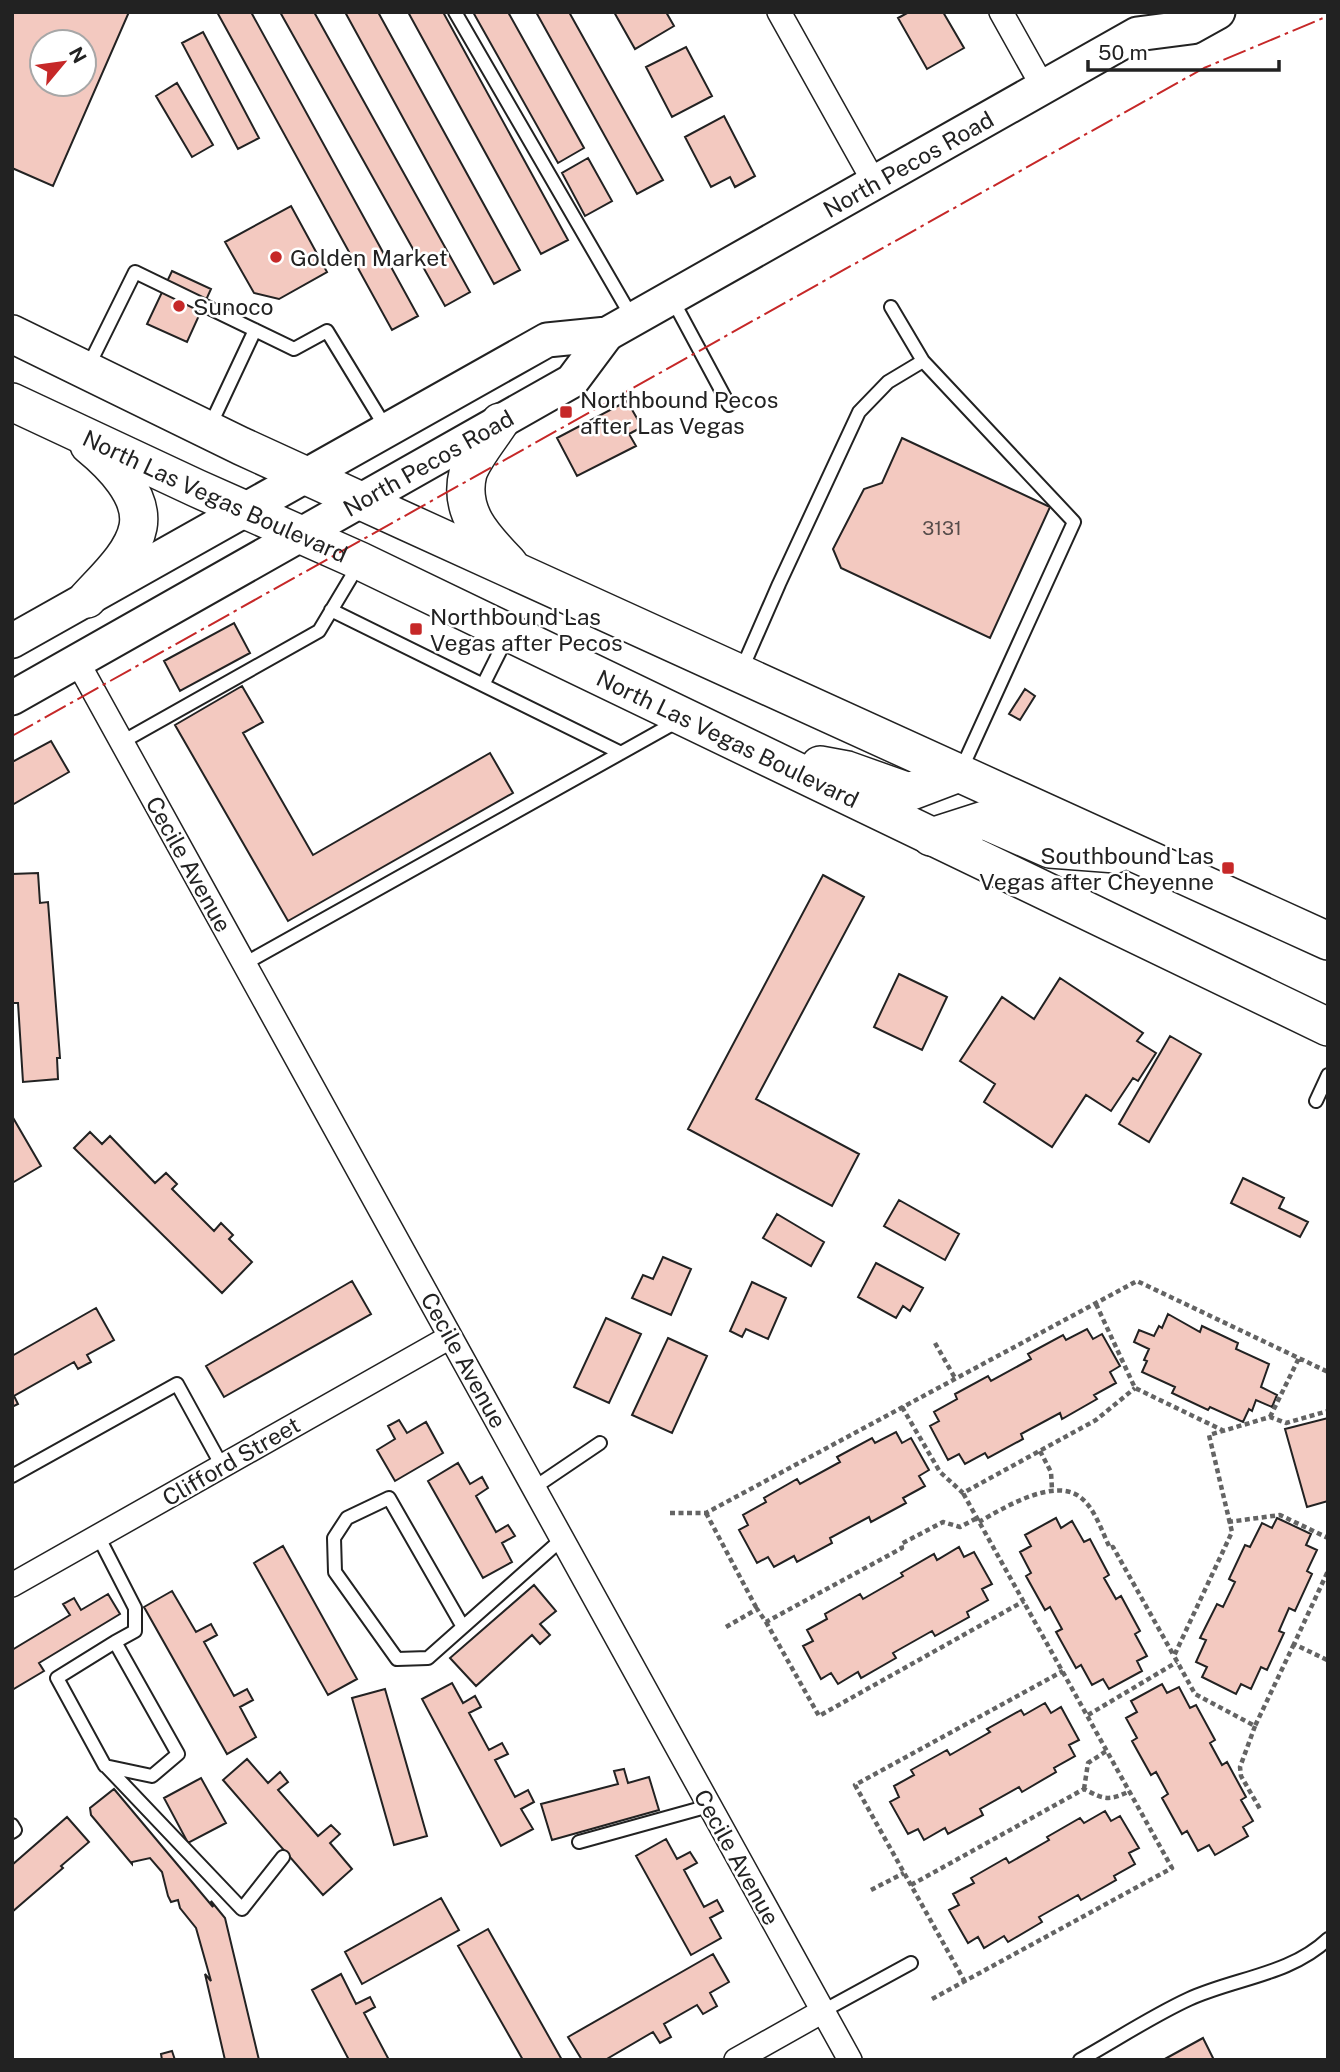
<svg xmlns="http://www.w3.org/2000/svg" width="1340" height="2072" font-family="'Public Sans',sans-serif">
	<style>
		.building { fill: #f3c9c0; stroke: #222; stroke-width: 2; fill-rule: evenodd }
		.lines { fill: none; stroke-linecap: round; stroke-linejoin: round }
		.service-casing { stroke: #222; stroke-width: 16 }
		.minor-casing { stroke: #222; stroke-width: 26 }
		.secondary-casing { stroke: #222; stroke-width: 37 }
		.primary-casing { stroke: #222; stroke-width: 40 }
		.path { stroke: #646464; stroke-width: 4.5; stroke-dasharray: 5 3.5; stroke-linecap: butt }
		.service { stroke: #fff; stroke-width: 12 }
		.minor { stroke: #fff; stroke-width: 23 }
		.secondary { stroke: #fff; stroke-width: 33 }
		.primary { stroke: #fff; stroke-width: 37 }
		.power { stroke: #c62828; stroke-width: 2; stroke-dasharray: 24 5 3.5 5; stroke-linecap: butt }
		.poi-dot { fill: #c62828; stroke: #fff; stroke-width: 2.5 }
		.labels { text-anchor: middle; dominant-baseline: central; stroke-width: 5; stroke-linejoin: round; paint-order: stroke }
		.number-label { font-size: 19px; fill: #564c4a }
		.street-label { font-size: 23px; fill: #222; stroke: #fff }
		.poi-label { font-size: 23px; fill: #222; stroke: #fff; text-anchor: start }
	</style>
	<rect width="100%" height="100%" fill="#fff"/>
	<path class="building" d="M 12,12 L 129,12 L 53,186 L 12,168 ZM 42,42 L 84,42 L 84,84 L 42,84 Z
		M 217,12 L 251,12 L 418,316 L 392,330 Z
		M 280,12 L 314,12 L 470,292 L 445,306 Z
		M 345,12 L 378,12 L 520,270 L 494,284 Z
		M 408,12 L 443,12 L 568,240 L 541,254 Z
		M 473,12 L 508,12 L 584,148 L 558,163 Z
		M 536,12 L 569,12 L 663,180 L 637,194 Z
		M 614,12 L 666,12 L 674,26 L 635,49 Z
		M 909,12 L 943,12 L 964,48 L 927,69 L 898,18 Z
		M 203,32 L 259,138 L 238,149 L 182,43 Z
		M 686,47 L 712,96 L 672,117 L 646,67 Z
		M 177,83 L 213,145 L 192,157 L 156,96 Z
		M 724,116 L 755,176 L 735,187 L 730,177 L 711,187 L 685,137 Z
		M 588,158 L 612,201 L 585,216 L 562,173 Z
		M 291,206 L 327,272 L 279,299 L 254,293 L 225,242 Z
		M 172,271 L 211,289 L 187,342 L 147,324 Z
		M 627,401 L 642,427 L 629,434 L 636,446 L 577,476 L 557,438 Z
		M 902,438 L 1050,507 L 990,638 L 841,568 L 833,549 L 864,489 L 882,483 Z
		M 234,623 L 250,653 L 180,691 L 164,661 Z
		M 242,686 L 263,722 L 243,733 L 313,855 L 490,753 L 513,793 L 288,921 L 175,725 Z
		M 1025,689 L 1035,696 L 1020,720 L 1009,714 Z
		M 51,741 L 69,772 L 12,805 L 12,762 Z
		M 38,873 L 40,903 L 48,902 L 60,1058 L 57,1058 L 58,1079 L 23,1082 L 18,1003 L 12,1003 L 12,874 Z
		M 823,875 L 864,897 L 756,1099 L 859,1154 L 832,1206 L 688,1129 Z
		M 899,974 L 947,997 L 922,1050 L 874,1027 Z
		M 1060,978 L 1143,1033 L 1137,1041 L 1156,1053 L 1138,1081 L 1133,1078 L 1111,1111 L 1086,1095 L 1052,1147 L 984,1102 L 995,1084 L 960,1061 L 1002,997 L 1034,1019 Z
		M 1170,1036 L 1201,1054 L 1149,1142 L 1119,1124 Z
		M 12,1116 L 41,1166 L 12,1183 Z
		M 90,1132 L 102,1144 L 110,1136 L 155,1183 L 166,1173 L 177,1184 L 172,1189 L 214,1231 L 221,1223 L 233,1235 L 229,1239 L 252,1262 L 222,1293 L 74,1148 Z
		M 1243,1178 L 1284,1198 L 1279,1208 L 1308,1222 L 1300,1237 L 1231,1203 Z
		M 899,1200 L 959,1234 L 945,1260 L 884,1226 Z
		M 777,1214 L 824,1242 L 811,1266 L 763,1238 Z
		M 663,1257 L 691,1269 L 671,1315 L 632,1298 L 643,1275 L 653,1279 Z
		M 876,1263 L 923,1288 L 910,1311 L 903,1306 L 896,1318 L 858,1297 Z
		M 352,1281 L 371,1314 L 224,1397 L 206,1366 Z
		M 752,1282 L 786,1298 L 768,1339 L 746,1329 L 742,1337 L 730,1331 Z
		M 96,1308 L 114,1340 L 87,1355 L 91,1362 L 78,1369 L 74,1362 L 14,1396 L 18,1404 L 12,1407 L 12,1356 Z
		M 1168,1314 L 1200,1332 L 1202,1326 L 1238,1343 L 1236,1349 L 1269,1364 L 1261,1387 L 1277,1395 L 1272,1407 L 1256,1400 L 1252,1411 L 1249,1409 L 1243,1422 L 1210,1407 L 1208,1410 L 1172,1393 L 1175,1387 L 1142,1372 L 1147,1361 L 1144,1360 L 1149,1349 L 1134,1342 L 1139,1330 L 1154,1336 L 1159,1326 L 1162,1328 Z
		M 606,1318 L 641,1334 L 609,1403 L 574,1387 Z
		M 1087,1329 L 1093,1339 L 1102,1334 L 1120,1366 L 1110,1372 L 1116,1383 L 1094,1395 L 1097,1399 L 1062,1419 L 1060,1413 L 1021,1434 L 1023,1439 L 988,1458 L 985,1453 L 965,1464 L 959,1454 L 948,1460 L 930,1426 L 939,1421 L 934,1412 L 957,1399 L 955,1394 L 988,1376 L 991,1381 L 1031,1359 L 1028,1354 L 1063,1335 L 1066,1340 Z
		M 668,1338 L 707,1356 L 672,1433 L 632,1415 Z
		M 1328,1418 L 1328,1501 L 1307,1507 L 1285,1429 Z
		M 399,1420 L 407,1433 L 426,1422 L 443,1453 L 395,1481 L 377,1450 L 395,1439 L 388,1426 Z
		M 896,1432 L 902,1443 L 911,1438 L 929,1470 L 919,1476 L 925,1486 L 903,1498 L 906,1503 L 871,1522 L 869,1517 L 830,1538 L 832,1543 L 797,1562 L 794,1556 L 774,1567 L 768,1557 L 757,1563 L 739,1530 L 748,1525 L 743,1515 L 766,1502 L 764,1498 L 797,1479 L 800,1484 L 840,1462 L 837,1457 L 872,1438 L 875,1443 Z
		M 458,1463 L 470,1484 L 482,1477 L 488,1488 L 476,1496 L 496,1532 L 508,1525 L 515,1536 L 502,1543 L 512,1562 L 483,1578 L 428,1481 Z
		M 1056,1518 L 1061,1528 L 1072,1521 L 1084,1542 L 1090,1539 L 1109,1575 L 1104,1578 L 1116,1599 L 1121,1596 L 1140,1631 L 1135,1634 L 1147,1656 L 1137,1661 L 1142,1671 L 1109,1689 L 1103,1679 L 1092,1685 L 1081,1665 L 1076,1668 L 1056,1632 L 1062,1629 L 1050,1607 L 1045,1610 L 1026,1576 L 1031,1573 L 1020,1552 L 1031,1546 L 1025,1535 Z
		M 1277,1518 L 1311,1534 L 1306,1545 L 1317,1550 L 1307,1571 L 1312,1574 L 1295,1611 L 1289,1608 L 1279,1631 L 1284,1633 L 1267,1670 L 1261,1667 L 1251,1689 L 1241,1684 L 1236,1694 L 1202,1677 L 1207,1667 L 1196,1662 L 1206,1640 L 1200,1638 L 1217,1604 L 1223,1607 L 1235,1582 L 1229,1579 L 1245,1545 L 1250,1547 L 1262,1523 L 1272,1528 Z
		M 283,1546 L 357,1679 L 328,1695 L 254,1563 Z
		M 959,1547 L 964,1557 L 974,1552 L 992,1584 L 982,1589 L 988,1600 L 967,1612 L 969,1617 L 935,1636 L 932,1631 L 893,1653 L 896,1658 L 861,1678 L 858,1672 L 838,1684 L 831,1673 L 821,1679 L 803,1646 L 813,1641 L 807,1630 L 827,1619 L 825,1614 L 860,1594 L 863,1599 L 903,1576 L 901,1573 L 934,1554 L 937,1560 Z
		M 534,1585 L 556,1611 L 540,1624 L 550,1635 L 540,1644 L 532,1635 L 476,1686 L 450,1658 Z
		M 172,1591 L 196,1632 L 211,1624 L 217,1635 L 204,1642 L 234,1696 L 247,1689 L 253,1700 L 240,1707 L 256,1737 L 227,1754 L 144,1607 Z
		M 108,1594 L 120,1614 L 39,1663 L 44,1671 L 12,1690 L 12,1650 L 70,1615 L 63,1604 L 74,1598 L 81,1610 Z
		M 452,1683 L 463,1703 L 475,1696 L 481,1707 L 469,1713 L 489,1750 L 502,1743 L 508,1754 L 495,1760 L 515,1797 L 528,1790 L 534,1802 L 521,1809 L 533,1829 L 501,1846 L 422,1699 Z
		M 1162,1684 L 1167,1693 L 1179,1687 L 1190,1708 L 1196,1705 L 1215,1740 L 1210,1743 L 1222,1765 L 1227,1762 L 1246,1797 L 1241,1800 L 1253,1821 L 1243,1827 L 1248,1836 L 1215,1855 L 1209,1845 L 1198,1851 L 1187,1831 L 1182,1834 L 1162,1798 L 1168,1794 L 1156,1772 L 1151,1775 L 1132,1741 L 1137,1738 L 1126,1718 L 1137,1712 L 1131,1701 Z
		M 385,1689 L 427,1836 L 394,1845 L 352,1698 Z
		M 1045,1703 L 1051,1713 L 1061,1707 L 1079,1740 L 1069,1745 L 1075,1756 L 1054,1768 L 1056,1772 L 1022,1792 L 1019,1787 L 980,1809 L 983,1815 L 948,1834 L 945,1828 L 924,1840 L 918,1829 L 908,1834 L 890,1802 L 899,1797 L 894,1786 L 914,1775 L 911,1770 L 947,1750 L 950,1755 L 990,1732 L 987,1729 L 1021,1710 L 1024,1715 Z
		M 247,1759 L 268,1783 L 280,1772 L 288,1782 L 278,1790 L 318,1836 L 331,1825 L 340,1834 L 330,1843 L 352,1869 L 323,1895 L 223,1780 Z
		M 624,1769 L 628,1783 L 649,1777 L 659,1810 L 552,1840 L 541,1804 L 618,1784 L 614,1771 Z
		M 201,1778 L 226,1823 L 188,1843 L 164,1798 Z
		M 114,1789 L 213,1907 L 211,1901 L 225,1918 L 259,2060 L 225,2060 L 205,1974 L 211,1981 L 196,1928 L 180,1908 L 178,1900 L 171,1902 L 168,1896 L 162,1872 L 150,1858 L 132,1862 L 132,1864 L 91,1815 L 90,1808 Z
		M 1105,1811 L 1111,1821 L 1120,1816 L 1139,1848 L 1129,1853 L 1135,1864 L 1114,1876 L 1116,1880 L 1081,1900 L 1078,1895 L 1039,1917 L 1042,1922 L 1008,1942 L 1004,1936 L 984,1948 L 978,1937 L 968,1943 L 949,1910 L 959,1905 L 953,1894 L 974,1883 L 971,1878 L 1006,1858 L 1009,1863 L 1049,1840 L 1047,1837 L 1080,1818 L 1084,1823 Z
		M 67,1817 L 89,1842 L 61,1866 L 63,1868 L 12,1912 L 12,1865 Z
		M 666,1839 L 677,1859 L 690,1852 L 697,1863 L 684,1870 L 704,1907 L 717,1900 L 723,1911 L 710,1918 L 721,1938 L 691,1955 L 636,1856 Z
		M 441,1898 L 459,1930 L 362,1984 L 345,1952 Z
		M 488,1929 L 562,2060 L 523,2060 L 458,1946 Z
		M 713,1954 L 729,1982 L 710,1993 L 717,2006 L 703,2014 L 697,2005 L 664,2024 L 671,2037 L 660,2043 L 653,2032 L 605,2060 L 582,2060 L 568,2037 Z
		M 341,1974 L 356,2004 L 370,1997 L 375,2007 L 364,2013 L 389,2060 L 349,2060 L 312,1990 Z
		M 1203,2038 L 1214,2060 L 1163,2060 Z
		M 172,2051 L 175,2060 L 162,2060 L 161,2054 Z"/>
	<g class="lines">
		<g class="service-casing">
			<path id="service" d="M 455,12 L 633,319
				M 671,297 L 729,405
				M 891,307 L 923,361 L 1074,522 L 961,770
				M 88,367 L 135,272 L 294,349 L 327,331 L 386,428
				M 209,428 L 255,330
				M 331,610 L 621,753
				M 741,671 L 779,584 L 859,412 L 888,382 L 923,361
				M 483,685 L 508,635
				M 122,742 L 319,631 L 359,564
				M 244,964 L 678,721
				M 1316,1101 L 1328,1075
				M 12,1476 L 177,1384 L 222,1466
				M 535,1487 L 600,1443
				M 98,1536 L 135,1608 L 135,1631 L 115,1642 L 178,1754 L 152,1776 L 105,1766 L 57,1678 L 115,1642
				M 463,1627 L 389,1498 L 347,1518 L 334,1538 L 335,1572 L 397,1659 L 428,1658 L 562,1539
				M 106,1766 L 242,1909 L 283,1857
				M 12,1825 L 15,1830 L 12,1832
				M 579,1842 L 709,1806
				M 823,2011 L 911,1963
				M 1080,2060 C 1116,2040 1152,2016 1189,1999 C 1235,1978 1290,1975 1328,1939"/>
		</g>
		<g class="minor-casing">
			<path id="minor" d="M 779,12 L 874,182
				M 1001,12 L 1043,87
				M 77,661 L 850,2060
				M 12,1585 L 450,1337
				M 736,2060 L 823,2011"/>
		</g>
		<g class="secondary-casing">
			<g id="secondary">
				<path id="s1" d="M 12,641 L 547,340 L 607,334 L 1137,34 L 1191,27 L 1218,12"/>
				<path id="s2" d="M 12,698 L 572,381 L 607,334"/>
			</g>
		</g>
		<g class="primary-casing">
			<g id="primary">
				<path d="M 12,334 L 241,446 L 407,522 L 1328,941"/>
				<path id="s3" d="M 12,402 L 196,488 L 360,561 L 1328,1027"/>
				<path d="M 500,422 C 491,436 473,458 468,473 C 458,512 484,538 509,564"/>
				<path d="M 87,599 C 105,579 133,554 138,527 C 144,495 111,463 89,445"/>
				<path d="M 820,765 L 847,770 L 909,792 L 959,773"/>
				<path d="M 931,837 L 984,820 L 1050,849 L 1116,854"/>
			</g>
		</g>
		<path class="path" d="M 1096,1304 L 1135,1388 L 1222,1430
			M 935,1343 L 955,1378
			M 902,1407 L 940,1472 L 963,1493 L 1096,1420 L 1135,1388
			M 1270,1417 L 1299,1358
			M 1040,1451 L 1051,1472 L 1052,1489
			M 670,1513 L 706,1513 L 1137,1281 L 1328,1372
			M 706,1513 L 757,1609
			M 979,1522 C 1003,1508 1054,1477 1080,1497 C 1095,1508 1102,1532 1110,1548 L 1113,1547 L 1174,1656
			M 1228,1522 L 1280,1515 L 1328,1538
			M 766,1622 L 819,1716 L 1024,1601
			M 726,1627 L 757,1609 L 766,1622 L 902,1548 L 901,1544 L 943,1522 L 960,1527 L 977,1518
			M 1294,1644 L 1255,1726 L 1195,1694 L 1174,1656 L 1232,1532 L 1209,1435 L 1270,1417 L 1286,1423 L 1328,1411
			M 1327,1660 L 1294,1644 L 1328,1571
			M 1088,1715 L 1177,1662
			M 1255,1726 L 1240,1767 L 1241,1776 L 1260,1809
			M 1084,1789 L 1088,1763 L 1108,1750
			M 911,1885 L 1084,1789 C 1105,1800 1109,1801 1130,1791
			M 871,1890 L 904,1873
			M 965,1982 L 855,1785 L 1063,1671
			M 932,1999 L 1172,1868 L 963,1493"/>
		<use href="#service" class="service"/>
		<use href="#minor" class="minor"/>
		<use href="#secondary" class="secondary"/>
		<use href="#primary" class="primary"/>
		<path class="power" d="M 12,736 L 1204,68 L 1328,16"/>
	</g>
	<g class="poi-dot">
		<circle cx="276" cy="257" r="7"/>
		<circle cx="179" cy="306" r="7"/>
		<rect x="559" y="405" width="14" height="14" rx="3.5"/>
		<rect x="409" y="622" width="14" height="14" rx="3.5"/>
		<rect x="1221" y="861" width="14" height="14" rx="3.5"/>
	</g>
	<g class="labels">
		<g class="number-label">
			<text x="942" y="528">3131</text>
		</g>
		<g class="street-label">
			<text stroke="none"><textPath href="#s1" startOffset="1020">North Pecos Road</textPath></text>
			<text stroke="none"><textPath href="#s2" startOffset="478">North Pecos Road</textPath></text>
			<text stroke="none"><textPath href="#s3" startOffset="224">North Las Vegas Boulevard</textPath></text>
			<text stroke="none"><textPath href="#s3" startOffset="791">North Las Vegas Boulevard</textPath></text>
			<text transform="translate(189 864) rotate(61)">Cecile Avenue</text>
			<text transform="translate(464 1360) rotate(61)">Cecile Avenue</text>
			<text transform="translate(231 1461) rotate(-30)">Clifford Street</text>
			<text transform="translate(737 1857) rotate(61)">Cecile Avenue</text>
		</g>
		<g class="poi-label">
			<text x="290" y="257">Golden Market</text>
			<text x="193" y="306">Sunoco</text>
			<text x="580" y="399">Northbound Pecos<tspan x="580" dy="26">after Las Vegas</tspan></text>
			<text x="430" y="616">Northbound Las<tspan x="430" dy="26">Vegas after Pecos</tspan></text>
			<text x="1214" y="855" text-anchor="end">Southbound Las<tspan x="1214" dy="26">Vegas after Cheyenne</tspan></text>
		</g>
	</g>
	<rect width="1340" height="2072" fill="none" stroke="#222222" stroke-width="28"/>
	<g transform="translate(63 63) rotate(61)"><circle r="33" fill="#ffffff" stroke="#a7a7a7" stroke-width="2"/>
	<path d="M0-5L12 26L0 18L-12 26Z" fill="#c62828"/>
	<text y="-10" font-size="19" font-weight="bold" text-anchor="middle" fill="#222222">N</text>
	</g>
	<path d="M1088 60v10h191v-10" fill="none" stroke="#222222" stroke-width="3.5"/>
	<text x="1098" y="60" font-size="21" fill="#222222" stroke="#ffffff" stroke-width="5" paint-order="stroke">50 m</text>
</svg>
